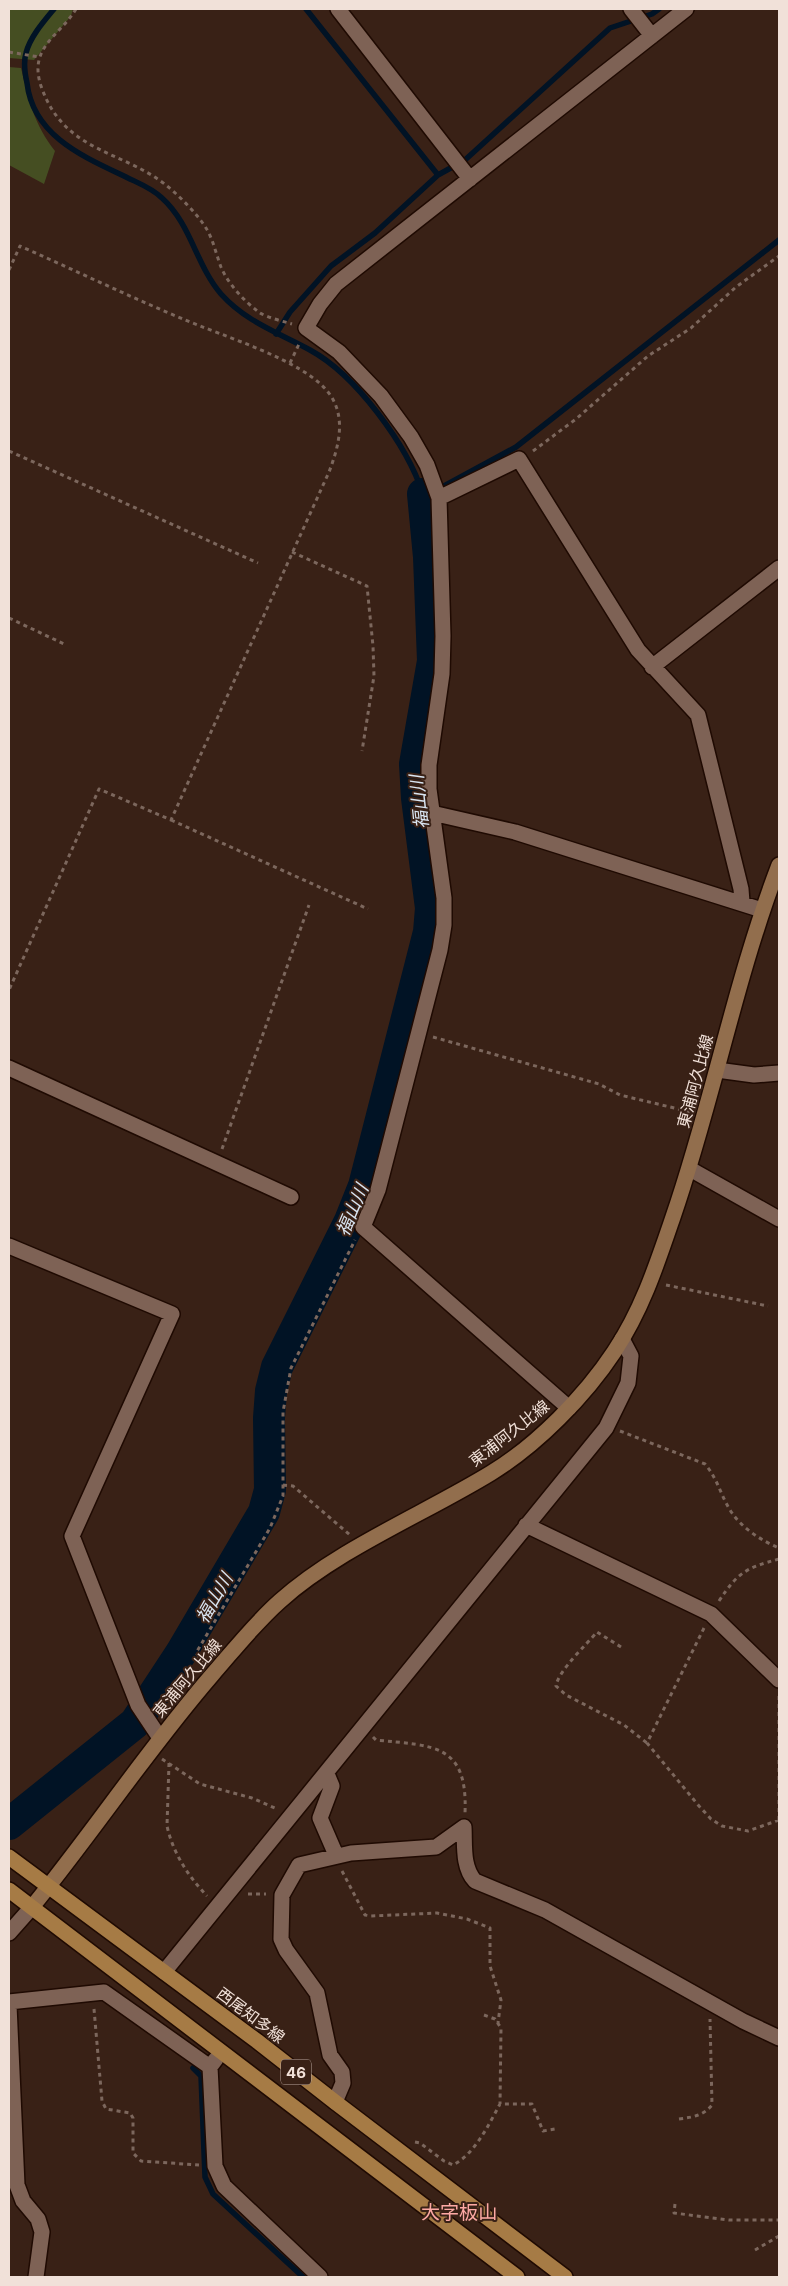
<svg xmlns="http://www.w3.org/2000/svg" width="788" height="2286" font-family="Inter,'Noto Sans JP',sans-serif">
	<style>
		.green { fill: #454e22 }
		.lines { fill: none; stroke-linecap: round; stroke-linejoin: round }
		.stream { stroke: #011325; stroke-width: 5.5 }
		.river { stroke: #011325; stroke-width: 32 }
		.minor-casing { stroke: #1f0a02; stroke-width: 18 }
		.tertiary-casing { stroke: #1f0a02; stroke-width: 18 }
		.secondary-casing { stroke: #1f0a02; stroke-width: 18 }
		.primary-casing { stroke: #1f0a02; stroke-width: 18 }
		.path { stroke: #7c675d; stroke-width: 3; stroke-dasharray: 4 4; stroke-linecap: butt }
		.minor { stroke: #7e6255; stroke-width: 15 }
		.tertiary { stroke: #7e6255; stroke-width: 15 }
		.secondary { stroke: #926e4d; stroke-width: 15 }
		.primary { stroke: #a67b45; stroke-width: 15 }
		.labels { text-anchor: middle; dominant-baseline: central; stroke-width: 4; stroke-linejoin: round; paint-order: stroke }
		.shield { fill: #392116; stroke: #baa79e; stroke-width: 1 }
		.shield-label { font-size: 15px; font-weight: bold; fill: #f1e1d9 }
		.street-label { font-size: 16px; fill: #f1e1d9; stroke: #392116 }
		.water-label { font-size: 18px; font-style: italic; fill: #d9e5f2; stroke: #392116 }
		.quarter-label { font-size: 19px; fill: #fda9a4; stroke: #392116 }
	</style>
	<rect width="100%" height="100%" fill="#392116"/>
	<path class="green" d="M 9,9 L 73,9 L 71,16 L 34,60 L 9,58 Z
		M 9,67 L 21,68 C 29,101 34,124 55,151 L 44,184 L 9,165 Z"/>
	<g class="lines">
		<path class="stream" d="M 54,9 C 44,21 30,37 26,53 C 23,63 25,74 27,83 C 33,136 84,157 126,177 C 138,183 152,188 162,198 C 191,224 196,265 221,294 C 246,322 279,333 310,350 C 356,375 407,445 423,494 L 444,486 L 516,447 L 779,240
			M 438,175 L 465,160 L 610,28 L 652,14 L 659,9
			M 276,334 L 290,312 L 331,266 L 375,233 L 438,175 L 306,9
			M 193,2068 L 201,2076 L 205,2177 L 213,2194 L 303,2277"/>
		<path class="river" d="M 9,1824 L 135,1723 L 181,1653 L 264,1512 L 270,1490 L 269,1418 L 271,1391 L 277,1367 L 350,1221 L 364,1186 L 429,932 L 431,908 L 417,798 L 415,764 L 433,661 L 429,557 L 423,494"/>
		<g class="minor-casing">
			<path id="minor" d="M 338,9 L 470,179
				M 631,9 L 652,36
				M 439,498 L 519,459 L 638,650 L 698,715 L 741,889 L 742,902
				M 652,667 L 779,568
				M 432,813 L 515,832 L 762,910
				M 9,1068 L 291,1197
				M 717,1070 L 754,1075 L 779,1073
				M 690,1169 L 779,1219
				M 9,1246 L 172,1314 L 72,1536 L 138,1705 L 160,1738
				M 569,1408 L 363,1227 L 378,1190 L 440,950 L 444,925 L 444,898 L 429,789 L 429,765 L 442,674 L 443,636 L 439,498 L 427,465 L 411,437 L 381,396 L 339,352 L 306,328 L 320,304 L 336,284 L 686,9
				M 526,1525 L 711,1614 L 779,1680
				M 327,1774 L 332,1786 L 320,1818 L 336,1855
				M 164,1972 L 606,1428 L 628,1383 L 631,1356 L 622,1339
				M 9,2002 L 104,1992 L 210,2067 L 216,2059
				M 9,2005 L 17,2185 L 23,2201 L 38,2219 L 42,2232 L 36,2277
				M 210,2067 L 215,2166 L 224,2186 L 320,2277
				M 335,2102 L 343,2083 L 342,2072 L 330,2055 L 317,1993 L 286,1950 L 281,1939 L 282,1895 L 299,1865 L 351,1853 L 436,1847 L 464,1827 C 465,1844 462,1867 475,1881 L 545,1910 L 743,2021 L 779,2038"/>
		</g>
		<g class="tertiary-casing">
			<path id="tertiary" d="M 9,1933 L 32,1907"/>
		</g>
		<g class="secondary-casing">
			<path id="secondary" d="M 32,1907 C 94,1831 148,1749 212,1675 C 234,1650 255,1623 280,1601 C 338,1549 424,1514 491,1473 C 537,1445 585,1396 614,1352 C 642,1310 657,1264 673,1217 C 713,1101 735,980 779,865"/>
		</g>
		<g class="primary-casing">
			<path id="primary" d="M 9,1857 L 257,2041 L 335,2102 L 565,2277
				M 9,1890 L 517,2277"/>
		</g>
		<path class="path" d="M 76,9 C 60,36 28,47 41,86 C 65,156 127,149 173,191 C 185,202 197,214 206,228 C 213,239 216,254 221,267 C 228,284 245,302 260,313 C 269,318 282,321 292,324
			M 9,52 L 39,57
			M 9,270 L 20,246 C 74,270 128,296 183,319 C 222,336 303,360 328,392 C 347,416 339,446 329,472 L 171,820 L 99,789 L 9,990
			M 290,363 L 300,342
			M 9,451 L 258,563
			M 533,451 L 576,419 L 648,356 L 691,328 L 736,287 L 779,256
			M 292,552 L 367,586 L 373,646 L 374,676 L 362,751
			M 9,618 L 64,644
			M 171,820 L 368,909
			M 433,1037 L 599,1084 L 620,1095 L 691,1112
			M 222,1149 L 309,905
			M 666,1285 L 768,1306
			M 620,1431 L 705,1464 C 718,1479 721,1497 732,1513 C 742,1528 762,1541 779,1548
			M 283,1485 L 293,1486 L 350,1535
			M 719,1601 C 738,1572 746,1568 779,1559
			M 704,1628 L 647,1743 L 699,1806 L 711,1819 L 722,1826 L 748,1831 L 779,1820
			M 621,1647 L 597,1632 C 587,1644 558,1671 556,1686 L 566,1695 L 624,1725 L 647,1743
			M 204,1663 L 196,1653 L 270,1528 L 283,1496 L 283,1412 L 291,1368 L 355,1240
			M 373,1737 L 376,1740 C 433,1746 468,1743 465,1813
			M 162,1759 L 200,1784 L 252,1798 L 277,1809
			M 169,1763 L 167,1826 C 173,1853 188,1876 207,1896
			M 779,1820 L 779,1696
			M 342,1871 L 365,1915 L 371,1916 L 437,1913 L 467,1919 L 490,1928 L 490,1966 L 501,2000 L 498,2023
			M 248,1894 L 266,1894
			M 94,2009 L 102,2101 L 106,2109 L 130,2113 L 133,2118 L 133,2153 L 141,2161 L 199,2165
			M 484,2015 L 495,2019 L 501,2028 L 500,2104
			M 679,2119 C 693,2117 703,2116 712,2105 L 710,2019
			M 415,2142 L 420,2143 L 444,2161 L 453,2165 C 475,2154 489,2124 500,2104 L 532,2104 L 543,2131 L 555,2129
			M 675,2204 L 674,2213 L 729,2220 L 779,2220
			M 755,2250 L 779,2236"/>
		<use href="#minor" class="minor"/>
		<use href="#tertiary" class="tertiary"/>
		<use href="#secondary" class="secondary"/>
		<use href="#primary" class="primary"/>
	</g>
	<g class="labels">
		<rect class="shield" x="281" y="2059.5" width="30" height="25" rx="4"/>
		<g class="shield-label">
			<text x="296" y="2072">46</text>
		</g>
		<g class="street-label">
			<text transform="translate(695 1081) rotate(-75)">東浦阿久比線</text>
			<text transform="translate(509 1433) rotate(-38)">東浦阿久比線</text>
			<text transform="translate(187 1678) rotate(-50)">東浦阿久比線</text>
			<text transform="translate(251 2015) rotate(37)">西尾知多線</text>
		</g>
		<g class="water-label">
			<text transform="translate(419 802) rotate(-96)">福山川</text>
			<text transform="translate(352 1210) rotate(-67)">福山川</text>
			<text transform="translate(214 1598) rotate(-60)">福山川</text>
		</g>
		<g class="quarter-label">
			<text x="459" y="2212">大字板山</text>
		</g>
	</g>
	<rect width="788" height="2286" fill="none" stroke="#f1e1d9" stroke-width="20"/>
</svg>
